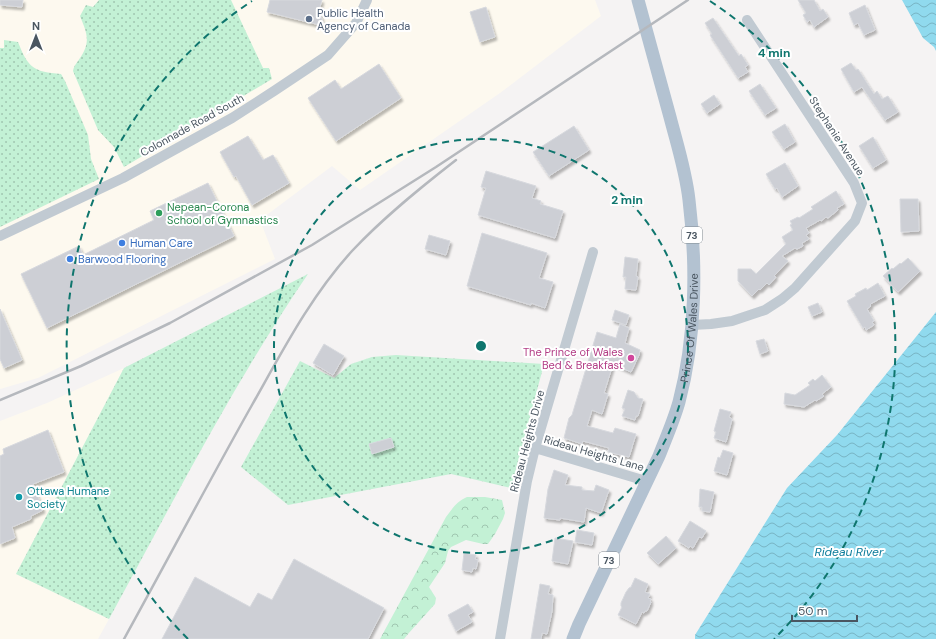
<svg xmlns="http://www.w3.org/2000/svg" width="936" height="639" font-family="'DM Sans',sans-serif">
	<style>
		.commercial { fill: #fdf9ef }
		.green { fill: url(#green-dots) }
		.forest { fill: url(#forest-crowns) }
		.water { fill: url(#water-waves) }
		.building { fill: #cdcfd5; stroke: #d7d9de; filter: url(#shadow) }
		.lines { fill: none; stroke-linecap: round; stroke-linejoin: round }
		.minor { stroke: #c1cad2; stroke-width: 10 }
		.major { stroke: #b3c2d1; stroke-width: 13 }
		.rail { stroke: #b5b8bd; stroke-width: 2.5 }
		.ring { fill: none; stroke: #0f766e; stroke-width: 2; stroke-dasharray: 7 5 }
		.service-dot { fill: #5c6f8a; stroke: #fff; stroke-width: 1.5 }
		.leisure-dot { fill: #2e9e5b; stroke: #fff; stroke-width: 1.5 }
		.shop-dot { fill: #3f7fe0; stroke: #fff; stroke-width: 1.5 }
		.hotel-dot { fill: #d1479c; stroke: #fff; stroke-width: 1.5 }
		.culture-dot { fill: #0f9aa8; stroke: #fff; stroke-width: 1.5 }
		.labels { text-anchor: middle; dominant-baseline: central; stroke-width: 4; stroke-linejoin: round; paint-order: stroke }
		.shield { fill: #fff; stroke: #808990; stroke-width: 1 }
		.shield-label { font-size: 10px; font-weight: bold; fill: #4a5661 }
		.service-label { font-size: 11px; fill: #4e5e75; stroke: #fff; text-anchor: start }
		.street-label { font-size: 11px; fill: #4a5661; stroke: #fff }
		.leisure-label { font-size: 11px; fill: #27864d; stroke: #fff; text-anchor: start }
		.shop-label { font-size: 11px; fill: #366cbe; stroke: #fff; text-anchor: start }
		.hotel-label { font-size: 11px; fill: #b23c85; stroke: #fff; text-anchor: end }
		.culture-label { font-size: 11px; fill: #0d838f; stroke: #fff; text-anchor: start }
		.water-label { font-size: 12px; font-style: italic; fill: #0c7c9b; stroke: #fff }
		.centre { fill: #0f766e; stroke: #fff; stroke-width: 2 }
		.ring-label { font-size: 12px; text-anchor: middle; font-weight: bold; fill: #0f766e; stroke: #fff; stroke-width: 4; stroke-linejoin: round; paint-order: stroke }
	</style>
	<defs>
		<pattern id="green-dots" width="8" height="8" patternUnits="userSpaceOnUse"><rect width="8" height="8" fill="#c3f1d5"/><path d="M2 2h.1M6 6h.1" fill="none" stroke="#a0c6b0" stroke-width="1.8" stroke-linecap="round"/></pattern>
		<pattern id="forest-crowns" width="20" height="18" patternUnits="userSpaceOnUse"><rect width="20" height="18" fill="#c3f1d5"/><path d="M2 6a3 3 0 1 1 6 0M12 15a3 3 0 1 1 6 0" fill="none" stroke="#a0c6b0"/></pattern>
		<pattern id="water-waves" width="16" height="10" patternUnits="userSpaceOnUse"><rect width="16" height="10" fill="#90daee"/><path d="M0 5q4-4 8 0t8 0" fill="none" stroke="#78b4c4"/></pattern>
		<filter id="shadow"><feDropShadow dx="2" dy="3" stdDeviation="1" flood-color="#0004"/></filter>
	</defs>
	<rect width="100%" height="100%" fill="#f5f3f3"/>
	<path class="commercial" d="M 0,0 L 595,0 L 601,16 L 500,93 L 360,190 L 332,166 L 260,220 L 275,259 L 38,378 L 0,389 Z
		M 124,368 L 16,574 L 109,619 L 98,639 L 0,639 L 0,421 L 47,403 Z"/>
	<path class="green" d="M 99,0 L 231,0 L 263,68 L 269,68 L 272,79 L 124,167 L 114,147 L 98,130 L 73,71 C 74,65 77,63 80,58 C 91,42 87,33 80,16 L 86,5 L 93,7 Z
		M 4,40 L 18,42 C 28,68 34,72 61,74 L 65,81 L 88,135 L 91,159 L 99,179 L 0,227 L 0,48 L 4,48 Z
		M 308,274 C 233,384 173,502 109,619 L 16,574 L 124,368 Z
		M 396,355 L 544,364 L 511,488 L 451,474 L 288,505 L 241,467 L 300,361 L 334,378 L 351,364 L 372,357 Z"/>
	<path class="forest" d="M 467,497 L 485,497 L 502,500 L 505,513 L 503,519 L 495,534 L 488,544 L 483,544 L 466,540 L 451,547 L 448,551 L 445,563 L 429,587 L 436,598 L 435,604 L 408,634 L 404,639 L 380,639 L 446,517 C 452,509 457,501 467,497 Z"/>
	<path class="water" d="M 902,0 L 936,0 L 936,51 L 934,47 L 923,38 Z
		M 936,312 L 936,639 L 695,639 L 695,635 L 787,488 L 837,435 Z"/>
	<path class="building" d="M 0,0 L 23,0 L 22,7 L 0,5 Z
		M 270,0 L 322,0 L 319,10 L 324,26 L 267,12 Z
		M 798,0 L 814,0 L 820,11 L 823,9 L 828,17 L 814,27 L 810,20 L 807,22 L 803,15 L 806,13 Z
		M 865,5 L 875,30 L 864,35 L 858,23 L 854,25 L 849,13 Z
		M 486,7 L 495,37 L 480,42 L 470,12 Z
		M 713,18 L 739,56 L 741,54 L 748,65 L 745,67 L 748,72 L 738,78 L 710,35 L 712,34 L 705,23 Z
		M 851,63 L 856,70 L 858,69 L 874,94 L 877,91 L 882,99 L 888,96 L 898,112 L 885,120 L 862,87 L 854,92 L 841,69 Z
		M 379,64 L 401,98 L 336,141 L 308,98 L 335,80 L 341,89 Z
		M 760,84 L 776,108 L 765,115 L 749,91 Z
		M 714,95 L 720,104 L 707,113 L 701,104 Z
		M 785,124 L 795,142 L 784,149 L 772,132 Z
		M 574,126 L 589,150 L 549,176 L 533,152 Z
		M 248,136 L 263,160 L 273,155 L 289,183 L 252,205 L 236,176 L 234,177 L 220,152 Z
		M 873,137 L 886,160 L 873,168 L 859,146 Z
		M 785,163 L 798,186 L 782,197 L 777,188 L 775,189 L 766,174 Z
		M 486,171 L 536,186 L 532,198 L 541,201 L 540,204 L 563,211 L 555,238 L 478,215 L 486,188 L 481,187 Z
		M 208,183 L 234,236 L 47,328 L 21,274 L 79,246 L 83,255 L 154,220 L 150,211 Z
		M 836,191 L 844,204 L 837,208 L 838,210 L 828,218 L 826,217 L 821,221 L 820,220 L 806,228 L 809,233 L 806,235 L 809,239 L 802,243 L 803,246 L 797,249 L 795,248 L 782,256 L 788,261 L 774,276 L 776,277 L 769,285 L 767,283 L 760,290 L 759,289 L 752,296 L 738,281 L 738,269 L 751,269 L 756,274 L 786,244 L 782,237 L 793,230 L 790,225 L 792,224 L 790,221 L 798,217 L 799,218 L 813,209 L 811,207 Z
		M 900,199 L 918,199 L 919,231 L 901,232 Z
		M 482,233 L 547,253 L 539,278 L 553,282 L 545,308 L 531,303 L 531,305 L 467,286 Z
		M 429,235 L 450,241 L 446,255 L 425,249 Z
		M 625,257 L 638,259 L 636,276 L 638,277 L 636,290 L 625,289 L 626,277 L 623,277 Z
		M 908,258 L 920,271 L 898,292 L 883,276 L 892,268 L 893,269 L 900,263 L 901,264 Z
		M 878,283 L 885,296 L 872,303 L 870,305 L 871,306 L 867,309 L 874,321 L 872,322 L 874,325 L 866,330 L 865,327 L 863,328 L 847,301 L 856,296 L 855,294 L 866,288 L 867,290 Z
		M 818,303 L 822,312 L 812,316 L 808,307 Z
		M 0,309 L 22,360 L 4,368 L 0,359 Z
		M 615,310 L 629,315 L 626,325 L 612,320 Z
		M 620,324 L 629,328 L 625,343 L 640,350 L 639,355 L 631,372 L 613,364 L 604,393 L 608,394 L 602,414 L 592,410 L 587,426 L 613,433 L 615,428 L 636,434 L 629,457 L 608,452 L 609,448 L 583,441 L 582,444 L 564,438 L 569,418 L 572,415 L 597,332 L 616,338 Z
		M 764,339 L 768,351 L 760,354 L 756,341 Z
		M 324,344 L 344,356 L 333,375 L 313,363 Z
		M 822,375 L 831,387 L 822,394 L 824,396 L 816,401 L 815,400 L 804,407 L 784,404 L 785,393 L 795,395 L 810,385 L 808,383 L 813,379 L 815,381 Z
		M 628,390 L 634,392 L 638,398 L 643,399 L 638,416 L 636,416 L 635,420 L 622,416 L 625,409 L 622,408 Z
		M 720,409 L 731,412 L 729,417 L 732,419 L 726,442 L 714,438 L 716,432 L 714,431 Z
		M 48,430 L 64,472 L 33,484 L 43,510 L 31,516 L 31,519 L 12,527 L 15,538 L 0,544 L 0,456 L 4,454 L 3,449 Z
		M 391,438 L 394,447 L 372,454 L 369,444 Z
		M 723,450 L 733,453 L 727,475 L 714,471 L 718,457 L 720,458 Z
		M 554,470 L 568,475 L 565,485 L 582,487 L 582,490 L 594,491 L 596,485 L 609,490 L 601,513 L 586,508 L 584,522 L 560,518 L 560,520 L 544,518 L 548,489 Z
		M 700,489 L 714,492 L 710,512 L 702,511 L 702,507 L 699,507 Z
		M 690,521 L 706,531 L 702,538 L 699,537 L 693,548 L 690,546 L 689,548 L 678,541 Z
		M 577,530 L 594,533 L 592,545 L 575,542 Z
		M 666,536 L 676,548 L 658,564 L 647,553 Z
		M 555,538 L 573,541 L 568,564 L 552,561 Z
		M 464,553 L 476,555 L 475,559 L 478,560 L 476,569 L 473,568 L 472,572 L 462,570 Z
		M 294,559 L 384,608 L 368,639 L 162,639 L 195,577 L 250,607 L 258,593 L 272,600 Z
		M 635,578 L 648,584 L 645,592 L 650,594 L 648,598 L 651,599 L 650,601 L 651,602 L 647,611 L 645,611 L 644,613 L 642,612 L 636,624 L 618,615 L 622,607 L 621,606 L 621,603 L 626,592 L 629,588 L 631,587 Z
		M 540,584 L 550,586 L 548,594 L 553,595 L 552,611 L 547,634 L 542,633 L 541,639 L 531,639 Z
		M 468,604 L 473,612 L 468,615 L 472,622 L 456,631 L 448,615 Z"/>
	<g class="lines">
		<path class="minor" d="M 0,236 L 123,178 L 232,118 L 274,91 L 328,55 L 356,23 L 367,0
			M 692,325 L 711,324 L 732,321 L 765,310 L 782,299 L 795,288 L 855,221 L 862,203 L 854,183 L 747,20
			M 535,448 L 646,481
			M 500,639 L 527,481 L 535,448 L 593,252"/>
		<path class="major" id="s1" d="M 573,639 L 579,624 L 659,456 C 666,438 674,420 679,402 C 696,338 697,265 689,200 C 686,172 677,144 670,117 C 659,78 649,39 638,0"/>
		<path class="rail" d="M 0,400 L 81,366 L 170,323 L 312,245 L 436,167 L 688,0
			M 124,639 C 167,561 208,483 252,405 C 282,352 310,297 352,251 C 384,217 420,188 456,160"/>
	</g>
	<g class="ring">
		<circle cx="481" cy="346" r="207"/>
		<path d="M188 639A414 414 0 0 1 252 1M710 1A414 414 0 0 1 774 639"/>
	</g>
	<circle class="service-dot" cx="309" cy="19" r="4"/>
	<circle class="leisure-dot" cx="159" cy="213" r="4"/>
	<g class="shop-dot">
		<circle cx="122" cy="243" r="4"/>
		<circle cx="70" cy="259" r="4"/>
	</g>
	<circle class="hotel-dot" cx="631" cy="358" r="4"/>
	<circle class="culture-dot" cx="19" cy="497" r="4"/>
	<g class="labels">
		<g class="shield">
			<rect x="682" y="227" width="20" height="16" rx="3"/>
			<rect x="599" y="552" width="20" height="16" rx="3"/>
		</g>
		<g class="shield-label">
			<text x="692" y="235">73</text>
			<text x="609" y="560">73</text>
		</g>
		<g class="service-label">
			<text x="317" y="13">Public Health<tspan x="317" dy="13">Agency of Canada</tspan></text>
		</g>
		<g class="street-label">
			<text transform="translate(192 125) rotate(-29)">Colonnade Road South</text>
			<text transform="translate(837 136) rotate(57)">Stephanie Avenue</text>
			<text stroke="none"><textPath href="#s1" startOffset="335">Prince Of Wales Drive</textPath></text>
			<text transform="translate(527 441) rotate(-75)">Rideau Heights Drive</text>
			<text transform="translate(594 453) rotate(16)">Rideau Heights Lane</text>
		</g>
		<g class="leisure-label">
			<text x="167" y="207">Nepean-Corona<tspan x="167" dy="13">School of Gymnastics</tspan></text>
		</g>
		<g class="shop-label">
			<text x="130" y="243">Human Care</text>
			<text x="78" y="259">Barwood Flooring</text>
		</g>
		<g class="hotel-label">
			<text x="623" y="352">The Prince of Wales<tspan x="623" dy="13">Bed &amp; Breakfast</tspan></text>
		</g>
		<g class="culture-label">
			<text x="27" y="491">Ottawa Humane<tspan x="27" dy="13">Society</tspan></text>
		</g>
		<g class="water-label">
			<text x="849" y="552">Rideau River</text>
		</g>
	</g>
	<circle cx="481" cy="346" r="6" class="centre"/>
	<g class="ring-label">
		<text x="774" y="57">4 min</text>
		<text x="627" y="204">2 min</text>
	</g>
	<g transform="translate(36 36)" stroke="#ffffff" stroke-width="3" paint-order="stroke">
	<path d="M0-3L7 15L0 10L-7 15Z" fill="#4a5661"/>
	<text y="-6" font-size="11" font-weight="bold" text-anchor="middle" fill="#4a5661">N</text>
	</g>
	<path d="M792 615v6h65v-6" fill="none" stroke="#4a5661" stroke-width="2"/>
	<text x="798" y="615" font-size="12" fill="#4a5661" stroke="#ffffff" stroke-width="3" paint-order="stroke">50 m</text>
</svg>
